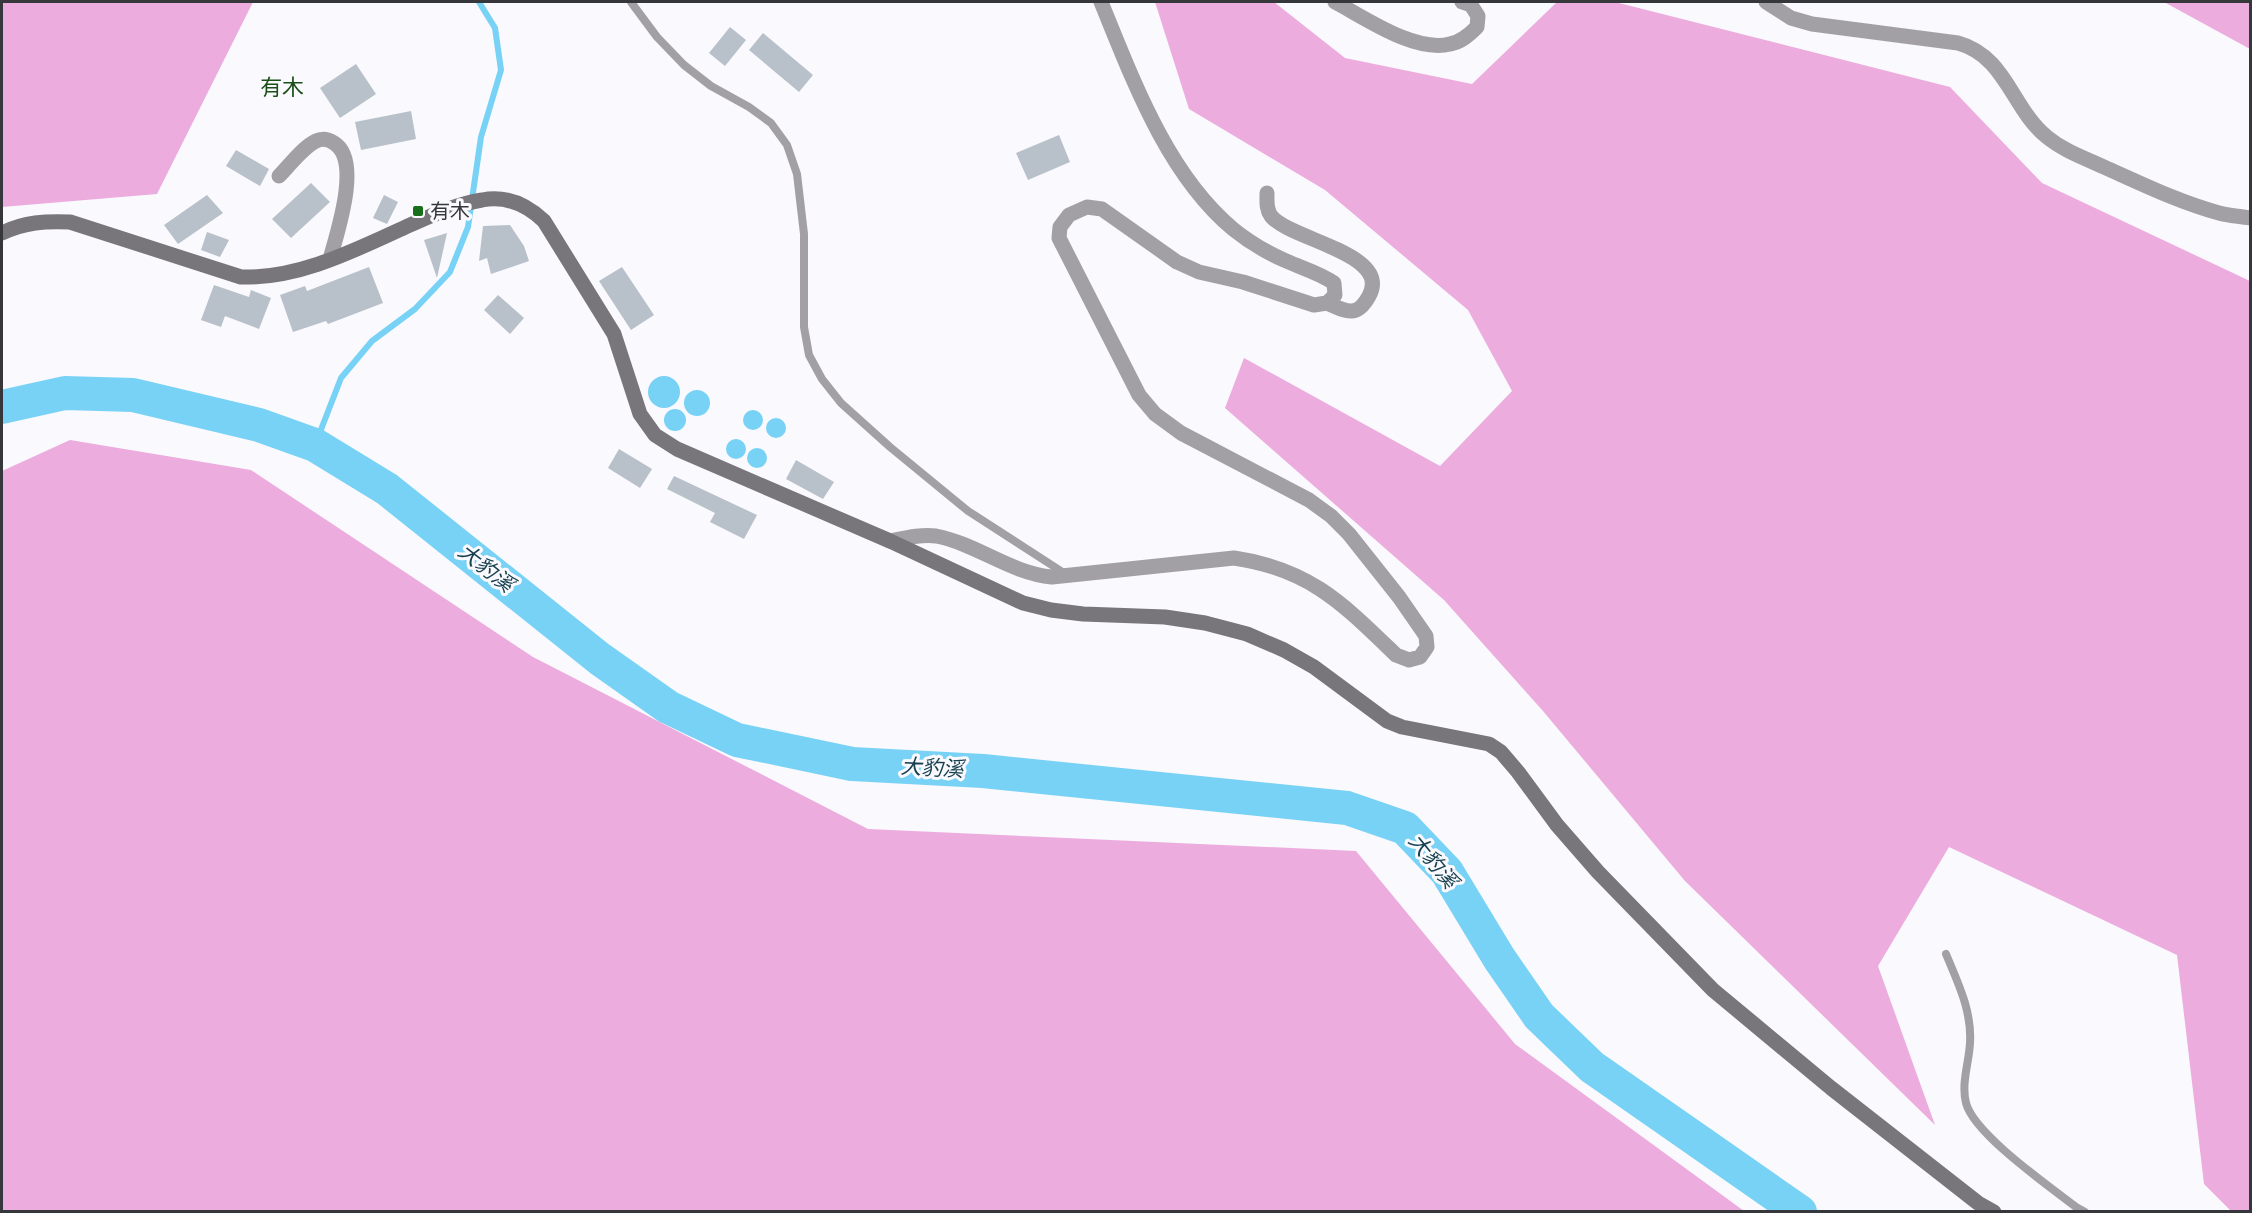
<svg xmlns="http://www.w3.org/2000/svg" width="2252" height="1213" font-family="'Fira Sans','Noto Sans TC',sans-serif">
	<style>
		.forest { fill: #edacde }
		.water { fill: #78d2f5 }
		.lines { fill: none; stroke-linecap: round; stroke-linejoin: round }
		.stream { stroke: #78d2f5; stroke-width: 6 }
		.river { stroke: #78d2f5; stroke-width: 34 }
		.building { fill: #b8c0c9 }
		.lane { stroke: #a2a0a4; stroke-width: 8 }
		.street { stroke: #a2a0a4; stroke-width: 15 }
		.secondary { stroke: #78757b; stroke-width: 15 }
		.poi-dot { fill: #186f19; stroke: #f9f9fe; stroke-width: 2 }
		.labels { text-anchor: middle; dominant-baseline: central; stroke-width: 6; stroke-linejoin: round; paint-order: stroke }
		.poi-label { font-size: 20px; fill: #36373b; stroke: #f9f9fe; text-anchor: start }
		.water-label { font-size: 21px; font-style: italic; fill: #18414f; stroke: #f9f9fe }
		.quarter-label { font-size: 22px; fill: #1c501b; stroke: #f9f9fe }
	</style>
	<rect width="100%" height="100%" fill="#f9f9fe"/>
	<path class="forest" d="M 2,2 L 253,2 L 157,194 L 2,207 Z
		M 1155,2 L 1274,2 L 1345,58 L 1472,84 L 1557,2 L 1615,2 L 1950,87 L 2042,183 L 2250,281 L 2250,1211 L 2231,1211 L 2204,1184 L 2177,955 L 1949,847 L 1878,966 L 1935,1125 L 1685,881 L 1543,711 L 1444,600 L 1225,408 L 1244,358 L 1440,466 L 1512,391 L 1468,310 L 1325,190 L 1189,109 Z
		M 2164,2 L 2250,2 L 2250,49 Z
		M 70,440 L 251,470 L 533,657 L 868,829 L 1356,851 L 1515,1044 L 1744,1211 L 2,1211 L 2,471 Z"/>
	<path class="water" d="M648 392a16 16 0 1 1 32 0a16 16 0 1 1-32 0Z
		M684 403a13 13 0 1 1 26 0a13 13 0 1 1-26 0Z
		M664 420a11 11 0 1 1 22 0a11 11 0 1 1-22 0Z
		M743 420a10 10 0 1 1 20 0a10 10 0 1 1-20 0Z
		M766 428a10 10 0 1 1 20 0a10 10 0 1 1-20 0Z
		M726 449a10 10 0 1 1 20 0a10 10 0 1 1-20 0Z
		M747 458a10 10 0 1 1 20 0a10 10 0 1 1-20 0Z"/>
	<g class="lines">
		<path class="stream" d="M 315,445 L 341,378 L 372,341 L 415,309 L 450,272 L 468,227 L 481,137 L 501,70 L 495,28 L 479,2"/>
		<path class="river" d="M 2,407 L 65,393 L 133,395 L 259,425 L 315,445 L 387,489 L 600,659 L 668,707 L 737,740 L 852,764 L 983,771 L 1347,808 L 1405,828 L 1447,872 L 1499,958 L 1539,1016 L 1592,1067 L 1800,1212"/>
	</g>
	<path class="building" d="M 730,27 L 746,40 L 725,66 L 709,53 Z
		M 763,33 L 813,75 L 799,92 L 749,50 Z
		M 356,64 L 376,94 L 340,118 L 320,88 Z
		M 411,111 L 416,139 L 361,150 L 355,122 Z
		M 1059,135 L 1070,162 L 1028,180 L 1016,153 Z
		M 236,150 L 269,169 L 260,186 L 226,166 Z
		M 311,183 L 330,202 L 291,238 L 272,219 Z
		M 207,195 L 223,213 L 178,244 L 164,225 Z
		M 384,195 L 398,202 L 387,224 L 373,218 Z
		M 510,225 L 524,246 L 529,261 L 491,274 L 487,258 L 479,261 L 483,226 Z
		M 207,232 L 229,240 L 220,257 L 201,250 Z
		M 447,233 L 437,278 L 424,240 Z
		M 369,267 L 383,303 L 328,324 L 326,321 L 293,332 L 280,295 L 305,286 L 307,291 Z
		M 622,267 L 654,315 L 631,330 L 599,281 Z
		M 214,285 L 249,297 L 251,290 L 271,298 L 259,329 L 225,316 L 221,327 L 201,320 Z
		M 498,295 L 524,318 L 510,334 L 484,310 Z
		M 619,449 L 652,469 L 640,488 L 608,468 Z
		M 796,460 L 834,482 L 823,499 L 786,479 Z
		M 674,476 L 757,515 L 744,539 L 710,522 L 715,513 L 667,489 Z"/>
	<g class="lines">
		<path class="lane" d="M 631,2 L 657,37 L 684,65 L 711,86 L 749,107 L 771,123 L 787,145 L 797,174 L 804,234 L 804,327 L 809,355 L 822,379 L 841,403 L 890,447 L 968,511 L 1064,573
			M 1946,954 C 1958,983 1972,1011 1970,1043 C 1969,1063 1961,1083 1966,1103 C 1974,1134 2049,1186 2076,1207 L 2085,1212"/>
		<path class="street" d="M 1335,2 C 1365,18 1415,53 1450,44 C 1461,42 1469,35 1477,27 L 1478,16 L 1471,5 L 1462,2
			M 1766,2 L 1791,18 L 1812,24 L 1958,43 C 2006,56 2012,109 2047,137 C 2064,151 2085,158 2104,167 C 2142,184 2179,202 2219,213 C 2229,216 2240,216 2250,218
			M 279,176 C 290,165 302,148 316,141 C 322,138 328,139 334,143 C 362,160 337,233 330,259
			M 1267,193 C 1267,201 1266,209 1271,216 C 1290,240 1392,253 1369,296 C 1357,318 1347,312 1327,303
			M 890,541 C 905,538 921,534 936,536 C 977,544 1010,573 1052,577 L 1234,558 C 1310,569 1343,604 1396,655 L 1409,660 L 1420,657 L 1427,647 L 1426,636 L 1399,597 L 1349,534 L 1331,516 L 1309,500 L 1181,433 L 1155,414 L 1139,395 L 1059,238 L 1060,227 L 1069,215 L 1087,207 L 1102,209 L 1177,262 L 1199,272 L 1243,282 L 1314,305 L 1327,303 L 1335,295 L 1334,283 C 1318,272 1301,268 1284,260 C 1266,252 1249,242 1233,229 C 1167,174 1133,80 1101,2"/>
		<path class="secondary" d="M 2,233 C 25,222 45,221 70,222 L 241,277 C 300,279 357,249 410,225 C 433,215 457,204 482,200 C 507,195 527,205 544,221 L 614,334 L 640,414 L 655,435 L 677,449 L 890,541 L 1023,603 L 1051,610 L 1083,614 L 1165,617 L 1205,623 L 1247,634 L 1284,650 L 1314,667 L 1387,721 L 1402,727 L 1489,744 L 1501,752 L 1518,772 L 1557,825 L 1598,872 L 1713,990 L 1831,1088 L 1978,1203 L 1994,1212"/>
	</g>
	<rect class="poi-dot" x="412" y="205" width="12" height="12" rx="3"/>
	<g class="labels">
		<g class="poi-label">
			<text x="430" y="211">有木</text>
		</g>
		<g class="water-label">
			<text transform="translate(486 568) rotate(38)">大豹溪</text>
			<text transform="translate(932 768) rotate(3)">大豹溪</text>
			<text transform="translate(1433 861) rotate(51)">大豹溪</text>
		</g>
		<g class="quarter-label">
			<text x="282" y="87">有木</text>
		</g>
	</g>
	<rect width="2252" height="1213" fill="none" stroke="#36373b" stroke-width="6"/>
</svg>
